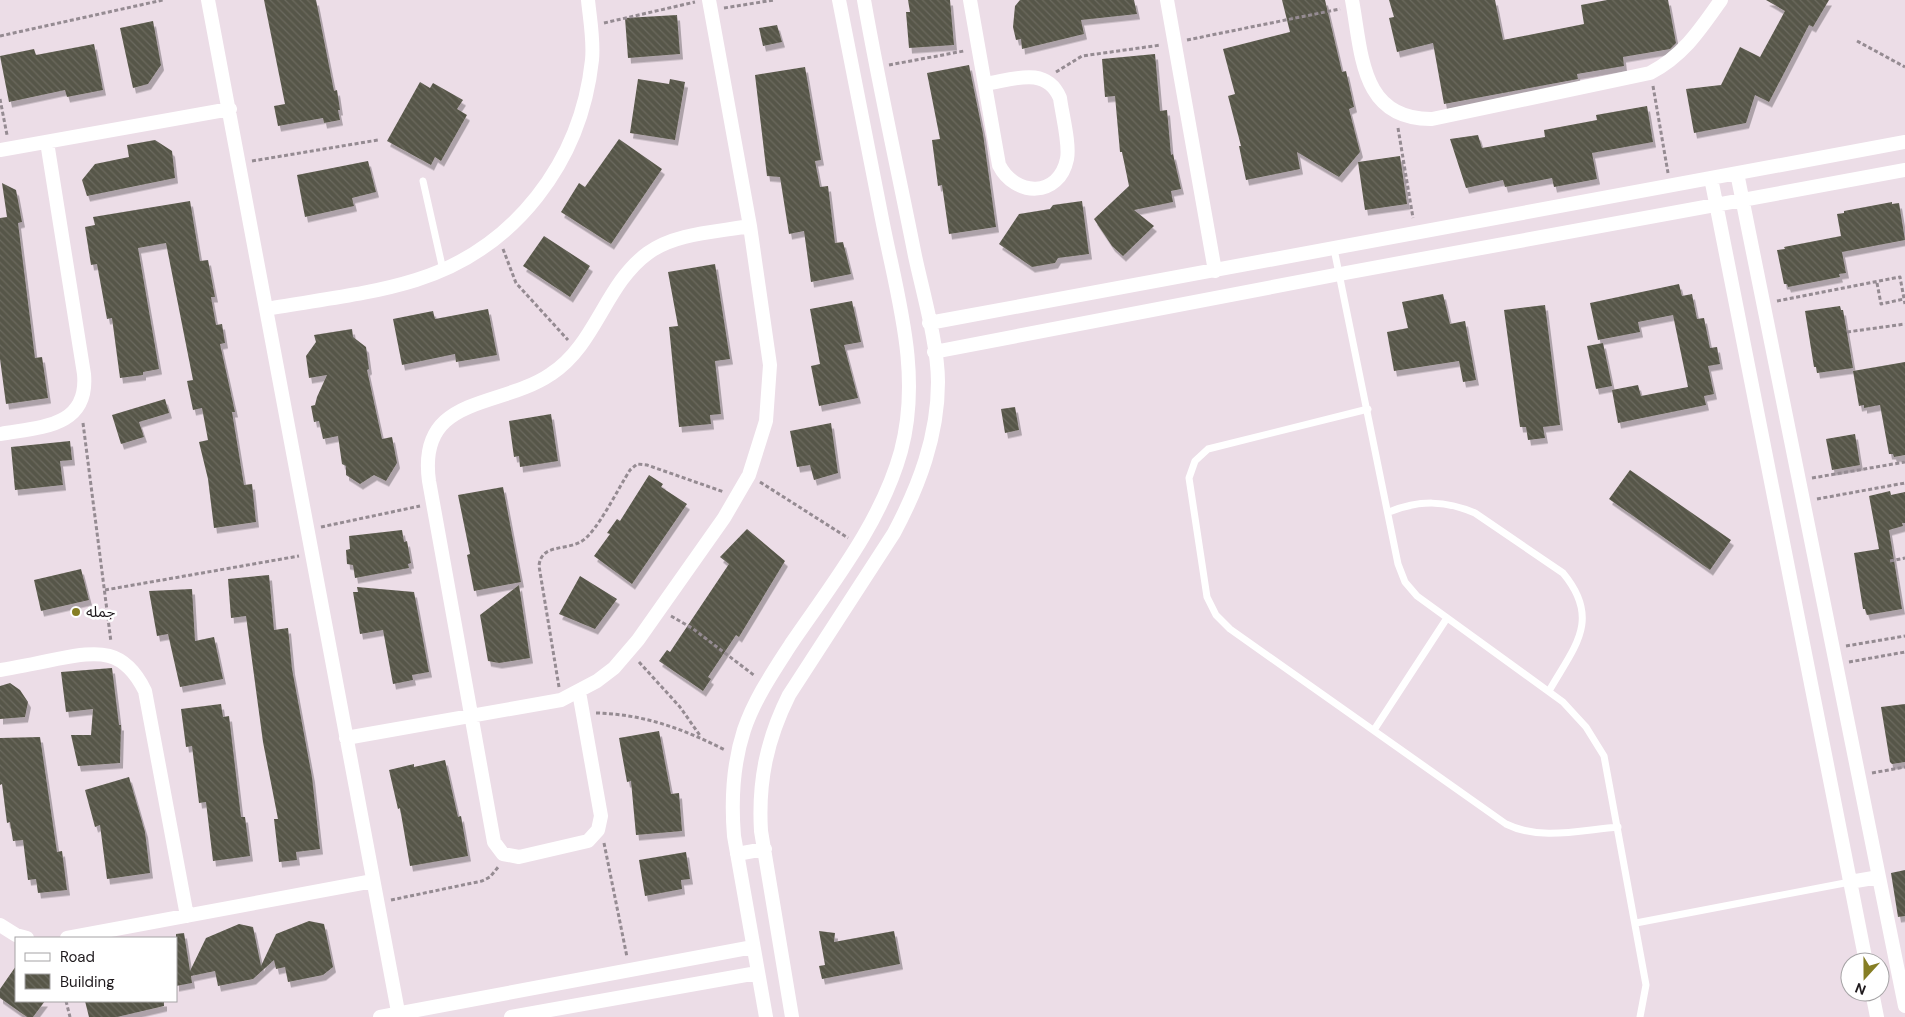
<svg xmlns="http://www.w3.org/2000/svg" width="1905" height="1017" font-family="'DM Sans','Noto Sans Arabic',sans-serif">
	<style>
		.building { fill: url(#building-back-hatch); filter: url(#shadow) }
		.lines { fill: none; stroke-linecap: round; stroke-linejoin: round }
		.path { stroke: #958b92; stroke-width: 3; stroke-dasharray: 4 2.5; stroke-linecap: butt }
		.lane { stroke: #fff; stroke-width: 7 }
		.street { stroke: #fff; stroke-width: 14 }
		.poi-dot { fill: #867e24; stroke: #fff; stroke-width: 2 }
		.labels { text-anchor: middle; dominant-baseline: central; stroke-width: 5; stroke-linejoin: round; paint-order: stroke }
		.poi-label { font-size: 15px; fill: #1f1a1d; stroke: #fff; text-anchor: start }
	</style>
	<defs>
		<pattern id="building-back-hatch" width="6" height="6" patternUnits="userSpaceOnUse" patternTransform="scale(1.25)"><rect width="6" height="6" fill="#575648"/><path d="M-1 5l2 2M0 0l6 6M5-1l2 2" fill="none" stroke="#6b6a5f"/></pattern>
		<filter id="shadow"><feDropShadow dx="3" dy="5.5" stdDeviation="0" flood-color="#0004"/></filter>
	</defs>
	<rect width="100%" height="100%" fill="#ecdde7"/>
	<path class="building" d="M 264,0 L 316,0 L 334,91 L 337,90 L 340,110 L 338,110 L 340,120 L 324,123 L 323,118 L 278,126 L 274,106 L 285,104 Z
		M 908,0 L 950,0 L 954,45 L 909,48 L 906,12 L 910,12 Z
		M 1020,0 L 1134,0 L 1137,14 L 1081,20 L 1084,34 L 1022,49 L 1021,39 L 1016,40 L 1013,27 L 1015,6 Z
		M 1282,0 L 1325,0 L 1342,72 L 1346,71 L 1354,107 L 1349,109 L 1360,152 L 1339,177 L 1297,152 L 1300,169 L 1246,180 L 1239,146 L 1241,146 L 1228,96 L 1235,94 L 1223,49 L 1290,32 Z
		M 1389,0 L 1495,0 L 1503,40 L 1584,24 L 1581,5 L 1607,0 L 1668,0 L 1676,43 L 1670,49 L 1623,57 L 1624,66 L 1577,74 L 1578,79 L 1444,104 L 1433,43 L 1397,52 L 1389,18 L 1394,17 Z
		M 1766,0 L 1829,0 L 1813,27 L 1809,25 L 1769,102 L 1755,95 L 1746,123 L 1694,133 L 1686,89 L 1721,85 L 1740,47 L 1760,57 L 1785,11 Z
		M 677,15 L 680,54 L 628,58 L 625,18 Z
		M 153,21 L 161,65 L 148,84 L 133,88 L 120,28 Z
		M 777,25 L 782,42 L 763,46 L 759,28 Z
		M 94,44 L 103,90 L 67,97 L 65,90 L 9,102 L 0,56 L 34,49 L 36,55 Z
		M 1155,54 L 1160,111 L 1167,110 L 1171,155 L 1173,154 L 1181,189 L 1171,191 L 1173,202 L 1134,210 L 1154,226 L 1123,256 L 1112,246 L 1094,219 L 1129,186 L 1122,152 L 1120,152 L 1115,96 L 1105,97 L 1102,59 Z
		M 969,65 L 983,134 L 996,227 L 949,234 L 942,185 L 938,186 L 932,140 L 940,139 L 927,73 Z
		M 805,67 L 821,160 L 815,161 L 820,187 L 828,186 L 835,243 L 843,242 L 851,274 L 811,282 L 804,231 L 789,234 L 780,177 L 767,176 L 755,75 Z
		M 638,79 L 669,84 L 670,79 L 685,82 L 675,140 L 630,133 Z
		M 420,82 L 430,88 L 433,83 L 463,100 L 457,109 L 467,115 L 441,161 L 435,157 L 431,165 L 387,141 Z
		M 1647,106 L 1653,142 L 1592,153 L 1597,179 L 1554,187 L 1552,178 L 1505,187 L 1503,180 L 1466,188 L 1450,139 L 1478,135 L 1482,148 L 1545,137 L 1544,130 L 1597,120 L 1596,115 Z
		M 619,139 L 662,169 L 611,244 L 561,212 L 579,183 L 585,187 Z
		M 155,140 L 172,151 L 175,178 L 87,196 L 82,180 L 95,164 L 129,157 L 127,145 Z
		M 1400,156 L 1407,204 L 1365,210 L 1358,162 Z
		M 368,161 L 376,192 L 352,198 L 354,206 L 305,217 L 297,175 Z
		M 2,183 L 16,190 L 22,222 L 18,223 L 35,358 L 42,357 L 48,398 L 6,404 L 0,359 L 0,218 L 7,217 Z
		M 190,201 L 200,261 L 208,260 L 215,297 L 211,297 L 216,325 L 222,324 L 225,343 L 220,344 L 235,412 L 232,412 L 244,485 L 252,484 L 256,522 L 214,528 L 208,479 L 199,442 L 208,440 L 202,408 L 193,410 L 187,381 L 193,380 L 166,243 L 138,248 L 159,369 L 143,372 L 143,375 L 120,378 L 112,318 L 107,319 L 97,264 L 91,265 L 85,227 L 95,225 L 93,217 Z
		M 1082,201 L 1089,254 L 1058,258 L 1055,263 L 1032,267 L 999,244 L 1019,214 L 1050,209 L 1053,205 Z
		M 1892,202 L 1892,204 L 1899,203 L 1905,240 L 1842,252 L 1846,273 L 1839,274 L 1840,277 L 1788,287 L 1787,284 L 1784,284 L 1777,250 L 1785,249 L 1784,247 L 1841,236 L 1837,214 L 1844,213 L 1844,211 Z
		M 544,236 L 590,266 L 570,297 L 523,266 Z
		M 715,264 L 730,359 L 715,361 L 721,414 L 710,415 L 711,424 L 679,427 L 669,327 L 678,326 L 668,272 Z
		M 1679,284 L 1682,296 L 1692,294 L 1697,319 L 1704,318 L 1710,348 L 1717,347 L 1720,364 L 1708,366 L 1714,394 L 1704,396 L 1706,405 L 1618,423 L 1612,390 L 1638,385 L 1641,396 L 1688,387 L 1673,315 L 1638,322 L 1640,332 L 1598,340 L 1590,303 Z
		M 1443,294 L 1450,324 L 1465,321 L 1476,380 L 1463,382 L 1459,361 L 1394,371 L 1387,332 L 1408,328 L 1402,302 Z
		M 852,301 L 861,342 L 844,345 L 858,398 L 819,406 L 811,366 L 820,364 L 810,309 Z
		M 1545,305 L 1560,425 L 1543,427 L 1545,438 L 1528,440 L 1526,427 L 1520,427 L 1504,310 Z
		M 1840,306 L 1841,310 L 1843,310 L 1853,368 L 1817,373 L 1816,367 L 1814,367 L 1805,311 Z
		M 488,309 L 497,355 L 456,362 L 455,354 L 402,365 L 393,319 L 433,311 L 435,319 Z
		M 352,329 L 353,337 L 366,347 L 369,369 L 367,370 L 382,439 L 392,437 L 397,463 L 386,481 L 374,475 L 360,484 L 346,475 L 346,466 L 342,464 L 338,436 L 323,439 L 319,421 L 314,422 L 311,406 L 315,405 L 317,397 L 327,375 L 309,378 L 306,356 L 316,342 L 314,335 Z
		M 1603,343 L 1612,386 L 1596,389 L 1587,346 Z
		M 1905,362 L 1905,455 L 1894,457 L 1893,454 L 1889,454 L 1880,405 L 1864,408 L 1864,405 L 1859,406 L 1853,371 Z
		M 165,399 L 169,413 L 139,422 L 144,437 L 121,444 L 112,415 Z
		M 1015,407 L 1019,430 L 1005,433 L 1001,409 Z
		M 551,414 L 558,461 L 520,467 L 519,456 L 514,457 L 509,421 Z
		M 831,423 L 838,473 L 814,480 L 810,465 L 797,467 L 790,431 Z
		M 1855,434 L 1860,465 L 1832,470 L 1826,439 Z
		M 70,441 L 72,460 L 60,461 L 63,485 L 15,490 L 11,447 Z
		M 1630,470 L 1731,540 L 1710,570 L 1609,499 Z
		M 649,475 L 663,484 L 661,487 L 687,504 L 632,584 L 594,556 L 610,534 L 607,533 L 617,519 L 620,521 Z
		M 503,487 L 521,582 L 474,591 L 467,555 L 470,554 L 458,495 Z
		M 1890,491 L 1891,495 L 1905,492 L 1905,523 L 1902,523 L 1903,526 L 1889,530 L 1902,609 L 1867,615 L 1865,609 L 1863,609 L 1854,553 L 1879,549 L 1869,496 Z
		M 747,529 L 785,561 L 739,637 L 736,635 L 708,677 L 711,679 L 703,691 L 659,661 L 667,650 L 670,652 L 729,564 L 720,557 Z
		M 402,530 L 404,542 L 407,541 L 411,563 L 408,564 L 409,568 L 355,578 L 353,565 L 347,564 L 346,550 L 350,549 L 349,536 Z
		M 81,569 L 89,600 L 41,611 L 34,580 Z
		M 269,575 L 274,630 L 288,628 L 292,669 L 312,777 L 320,849 L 296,852 L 297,860 L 279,862 L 274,819 L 278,819 L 263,742 L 246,616 L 231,618 L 228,579 Z
		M 580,576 L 617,599 L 595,629 L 559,614 Z
		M 519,585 L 530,658 L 499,663 L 488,661 L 480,615 Z
		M 357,587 L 414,592 L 429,672 L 412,675 L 413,680 L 393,684 L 383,630 L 360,634 L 353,592 L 358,592 Z
		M 192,589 L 195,641 L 214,637 L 223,679 L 180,687 L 168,634 L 157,636 L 149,591 Z
		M 112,668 L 119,725 L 121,725 L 120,763 L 78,766 L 71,735 L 91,735 L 93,709 L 66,712 L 61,672 Z
		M 10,683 L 20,690 L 28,702 L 25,717 L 0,719 L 0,686 Z
		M 221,704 L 223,717 L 229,716 L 241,817 L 245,817 L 250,856 L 213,861 L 206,802 L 199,803 L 192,746 L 186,747 L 181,709 Z
		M 1905,704 L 1905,762 L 1892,764 L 1890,762 L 1881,707 Z
		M 659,731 L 671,794 L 679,793 L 682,831 L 636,835 L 631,781 L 627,782 L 619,738 Z
		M 40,737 L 57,852 L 62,851 L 67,890 L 38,893 L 36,879 L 28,880 L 23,840 L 13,841 L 10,822 L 7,823 L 2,784 L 0,785 L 0,738 Z
		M 445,760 L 458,817 L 461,816 L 468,856 L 410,866 L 400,808 L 398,809 L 389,770 L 414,764 L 414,767 Z
		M 129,777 L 145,832 L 150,873 L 107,879 L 100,825 L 95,827 L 85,790 Z
		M 686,852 L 690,879 L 681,880 L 682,889 L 645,896 L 639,860 Z
		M 1905,870 L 1905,916 L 1898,917 L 1891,873 Z
		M 309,921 L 324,924 L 333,967 L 323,975 L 288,982 L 285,967 L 276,969 L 274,960 L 253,979 L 218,986 L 215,971 L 191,976 L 192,983 L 176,986 L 176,934 L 184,933 L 190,971 L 206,938 L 239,924 L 253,927 L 261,966 L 276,934 Z
		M 819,931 L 835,933 L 834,942 L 894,931 L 900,964 L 822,979 L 819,966 L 825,965 Z
		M 16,966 L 16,1001 L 45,1001 L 33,1017 L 27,1017 L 0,998 L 0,989 Z
		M 85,1001 L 164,1001 L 164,1006 L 117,1017 L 89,1017 Z"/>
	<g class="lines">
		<path class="path" d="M 724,8 L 774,0
			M 604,23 L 695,2
			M 0,36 L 163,0
			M 1187,40 L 1340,9
			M 1857,41 L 1905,67
			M 889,65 L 964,51
			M 1056,72 L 1082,56 L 1161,45
			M 1653,86 L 1668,173
			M 0,99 L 7,135
			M 1398,128 L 1413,218
			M 252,161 L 378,140
			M 503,249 L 516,283 L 568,340
			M 1877,283 L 1881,304 L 1904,299
			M 1777,301 L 1900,277 L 1905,304
			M 1847,332 L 1905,324
			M 83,423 L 111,642
			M 1812,478 L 1905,462
			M 760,482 L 848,538
			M 1817,499 L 1905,483
			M 321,527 L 420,506
			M 1890,561 L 1905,558
			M 105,590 L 299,556
			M 671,616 L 692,628 L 755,676
			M 1846,646 L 1905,636
			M 639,662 L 680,707 L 701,737
			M 1849,662 L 1905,652
			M 559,687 L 539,566 C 541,543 567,551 582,541 C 597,532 619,487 630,470 L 637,464 L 647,465 L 724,492
			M 596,713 C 643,714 684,729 725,750
			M 1872,773 L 1905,767
			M 604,843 L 627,957
			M 391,900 L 482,881 L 490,877 L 499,866
			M 66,1001 L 70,1017"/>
		<path class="lane" d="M 423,181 L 443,270
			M 1334,249 L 1398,564 L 1405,582 L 1417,596 L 1563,702 L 1586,727 L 1604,756 L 1646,985 L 1640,1017
			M 1368,409 L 1208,449 L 1195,461 L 1189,478 L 1207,597 L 1216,615 L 1230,629 L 1506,824 C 1540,841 1581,830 1618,827
			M 1389,512 C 1419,500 1445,500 1475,513 L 1563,573 C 1602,620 1574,647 1549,691
			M 1374,730 L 1447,618
			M 1636,923 L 1850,882"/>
		<path class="street" d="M 208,0 L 399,1017
			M 970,0 L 999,165 C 1015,197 1059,198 1067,159 C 1070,144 1062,114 1060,98 C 1046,65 1012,80 985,84
			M 1167,0 L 1215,271
			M 1352,0 C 1362,53 1360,120 1432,119 L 1650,73 C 1683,56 1700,30 1721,0
			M 0,150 L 230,109
			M 1737,173 L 1905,1006
			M 1711,178 L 1866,962
			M 267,309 C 316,300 368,295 416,280 C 515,249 581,162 592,60 C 594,41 590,20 588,0
			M 929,323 L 1905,142
			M 934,352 L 1340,274 L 1905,170
			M 0,434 C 39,427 89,428 84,374 L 47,142
			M 0,670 C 19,667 38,663 57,659 C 99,651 124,648 145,691 L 187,916
			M 579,692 L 601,816 L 598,830 L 588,841 L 519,857 L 503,854 L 494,842 L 429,481 C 417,394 500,409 551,374 C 596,345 605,284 648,253 C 675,233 717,232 750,226
			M 346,738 L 561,700 L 597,681 L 614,668 L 638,640 L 724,518 L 749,475 L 766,421 L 770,365 L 750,226 L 709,0
			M 737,854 L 765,849
			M 1850,882 L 1879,877
			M 0,925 L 16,935 L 27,938
			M 67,938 L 373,881
			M 1872,992 L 1877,1017
			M 380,1017 L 753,947
			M 511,1017 L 757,973
			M 766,1017 L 734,836 C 731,800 733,764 744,730 C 755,698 773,672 791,644 C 832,584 881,523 901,451 C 922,373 897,296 882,219 C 868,146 853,73 839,0
			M 792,1017 L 761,831 C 758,781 767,739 789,695 L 894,533 C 919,486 938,436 938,382 C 938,345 923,293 915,256 C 898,170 879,86 864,0"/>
	</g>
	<circle class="poi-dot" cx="76" cy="612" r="5"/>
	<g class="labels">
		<g class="poi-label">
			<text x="86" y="612">جمله</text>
		</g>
	</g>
	<rect x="15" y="937" width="162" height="65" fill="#ffffff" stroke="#a5a3a5"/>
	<rect x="25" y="953" width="25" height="8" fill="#ffffff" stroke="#a5a3a5"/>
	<text x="60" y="962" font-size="15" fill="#1f1a1d">Road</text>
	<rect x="25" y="974" width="25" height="15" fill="url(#building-back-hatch)" stroke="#a5a3a5"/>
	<text x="60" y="987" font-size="15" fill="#1f1a1d">Building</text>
	<g transform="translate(1865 977) rotate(201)"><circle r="24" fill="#ffffff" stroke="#a5a3a5"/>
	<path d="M0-4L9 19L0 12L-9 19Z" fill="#867e24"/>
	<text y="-8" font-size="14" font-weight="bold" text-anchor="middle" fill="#1f1a1d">N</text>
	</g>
</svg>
